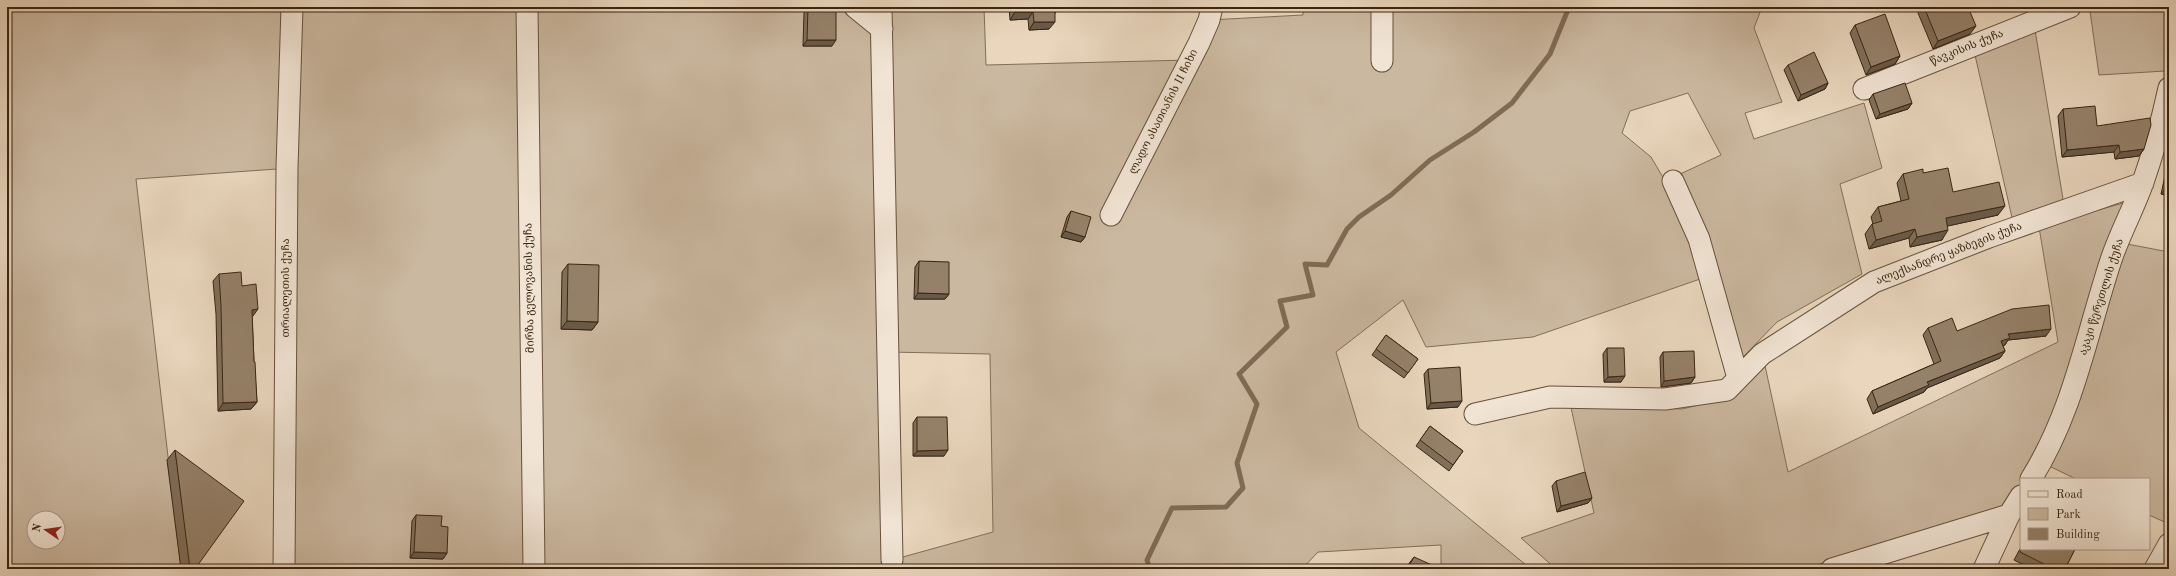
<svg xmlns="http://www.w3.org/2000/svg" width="2176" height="576" font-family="'Old Standard TT','Noto Serif Georgian',serif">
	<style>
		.green { fill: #cbb8a0; stroke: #826e58; fill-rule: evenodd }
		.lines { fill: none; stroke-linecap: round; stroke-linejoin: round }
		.stream { stroke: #806b55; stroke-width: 5 }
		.minor-casing { stroke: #66513c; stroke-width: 23 }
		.minor { stroke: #f1e4d4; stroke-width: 21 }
		.wall { fill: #806f5b; stroke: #3a2511 }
		.shaded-wall { fill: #685a4a; stroke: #3a2511 }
		.building { fill: #95816a; stroke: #3a2511 }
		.labels { text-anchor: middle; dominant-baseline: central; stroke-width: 3; stroke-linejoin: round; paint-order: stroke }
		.street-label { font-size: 11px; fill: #3a2511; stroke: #f1e4d4 }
	</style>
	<rect width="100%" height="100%" fill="#e9d6bd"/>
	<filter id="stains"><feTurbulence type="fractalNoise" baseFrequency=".005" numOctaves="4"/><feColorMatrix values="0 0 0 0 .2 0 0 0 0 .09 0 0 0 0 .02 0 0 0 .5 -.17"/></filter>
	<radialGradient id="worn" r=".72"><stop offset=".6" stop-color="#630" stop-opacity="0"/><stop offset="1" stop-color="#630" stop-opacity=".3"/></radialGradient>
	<path class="green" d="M 7,7 L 984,7 L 986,65 L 1190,60 L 1209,20 L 1303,15 L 1303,7 L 1762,7 L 1754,28 L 1782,102 L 1745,113 L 1754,139 L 1864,103 L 1882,168 L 1840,184 L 1862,274 L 1777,322 L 1743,357 L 1678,175 L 1721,155 L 1688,93 L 1630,111 L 1622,133 L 1651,157 L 1692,227 L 1703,278 L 1533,337 L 1426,347 L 1403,300 L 1336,352 L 1359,428 L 1531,569 L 1441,569 L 1441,545 L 1318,552 L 1302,569 L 284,569 L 277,169 L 136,179 L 181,569 L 7,569 ZM 888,352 L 990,354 L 993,532 L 892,560 ZM 34,518 L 58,518 L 58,542 L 34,542 Z
		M 2112,7 L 2169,7 L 2169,47 L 2165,71 L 2099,75 L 2090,11 Z
		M 2035,30 L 2064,205 L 2013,222 L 1975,55 Z
		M 2130,201 L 2065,394 L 2021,479 L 2021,483 L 2004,509 L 1803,569 L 1556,569 L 1521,538 L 1594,513 L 1570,403 L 1601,406 L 1682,409 L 1730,397 L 1764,361 L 1788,472 L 2058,342 L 2039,227 Z
		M 2127,244 L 2169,252 L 2169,524 L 2149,515 L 2149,479 L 2076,479 L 2049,466 Z"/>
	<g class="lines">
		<path class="stream" d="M 1150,569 L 1147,560 L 1172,508 L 1226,507 L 1243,488 L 1237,463 L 1257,404 L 1239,374 L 1287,327 L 1280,301 L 1313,295 L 1305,264 L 1327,265 L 1347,229 L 1359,217 L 1391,195 L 1430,160 L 1474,132 L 1512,103 L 1550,54 L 1569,7"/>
		<g class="minor-casing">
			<path id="minor" d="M 527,7 L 534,569
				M 855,7 L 882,29
				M 881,7 L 892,560
				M 1382,61 L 1382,7
				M 1864,89 L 2070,7
				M 1673,181 L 1699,239 L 1738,378
				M 1111,215 L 1199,43 L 1209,20 L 1212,7
				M 1475,414 L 1550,397 L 1665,399 L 1727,390 L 1762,354 L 1874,282 L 1989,237 L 2143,183
				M 2031,479 C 2074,410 2086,336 2111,260 C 2120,233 2134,208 2143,182 C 2154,151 2162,120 2169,88
				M 284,569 L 287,168 L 292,7
				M 1832,569 L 2009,515
				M 1984,569 L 2009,515 L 2021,496
				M 2155,569 L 2169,544"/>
		</g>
		<use href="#minor" class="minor"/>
	</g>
	<path class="wall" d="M 808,7 L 832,46 L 803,46 L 804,13 Z
		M 1009,7 L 1059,7 L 1055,13 L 1049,29 L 1029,30 L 1028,19 L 1010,20 Z
		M 1922,7 L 1968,7 L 1970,34 L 1933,49 L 1918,13 Z
		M 1855,25 L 1900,56 L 1895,64 L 1866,75 L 1850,33 Z
		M 1788,65 L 1828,83 L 1825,89 L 1798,101 L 1784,70 Z
		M 1873,94 L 1912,103 L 1908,109 L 1876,119 L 1869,100 Z
		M 2063,109 L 2097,126 L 2144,149 L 2139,156 L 2115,159 L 2114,152 L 2062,157 L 2058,116 Z
		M 2169,157 L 2169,196 L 2161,194 Z
		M 1923,173 L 1953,192 L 1998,215 L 1947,226 L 1942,240 L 1910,247 L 1909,238 L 1869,249 L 1865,234 L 1872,224 L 1873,224 L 1871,217 L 1878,207 L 1901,201 L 1897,183 L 1903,174 Z
		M 1071,211 L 1085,237 L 1081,242 L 1061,237 L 1067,217 Z
		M 919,261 L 949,294 L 945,299 L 914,299 L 915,267 Z
		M 568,264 L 598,322 L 592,330 L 561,329 L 562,272 Z
		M 219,274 L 242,286 L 253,316 L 252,316 L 254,362 L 257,402 L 251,409 L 218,411 L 216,314 L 213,281 Z
		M 1928,328 L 1957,331 L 2046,336 L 2008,340 L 2005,345 L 2003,346 L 2005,351 L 2000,358 L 1927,388 L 1924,392 L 1873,414 L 1867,399 L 1872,391 L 1934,364 L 1923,335 Z
		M 1386,335 L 1418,359 L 1404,378 L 1372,355 Z
		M 1607,348 L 1621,382 L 1604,382 L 1603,354 Z
		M 1663,352 L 1695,377 L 1691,383 L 1661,387 L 1660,357 Z
		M 1428,369 L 1458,407 L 1427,409 L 1424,374 Z
		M 917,417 L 944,456 L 913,456 L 913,423 Z
		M 1430,426 L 1463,451 L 1449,471 L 1416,446 Z
		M 175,450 L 195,569 L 181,569 L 167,460 Z
		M 1556,481 L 1592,498 L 1588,503 L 1557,512 L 1552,486 Z
		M 416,515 L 441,526 L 447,553 L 443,559 L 410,558 L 412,521 Z
		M 2021,547 L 2021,549 L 2075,549 L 2065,569 L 2032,569 L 2014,560 Z
		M 1414,557 L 1430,569 L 1365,569 L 1366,568 L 1407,566 Z"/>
	<path class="shaded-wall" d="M 1054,7 L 1059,7 L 1055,13 L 1049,13 Z
		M 1015,12 L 1033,12 L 1028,19 L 1010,20 Z
		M 1034,22 L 1055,22 L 1049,29 L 1029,30 Z
		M 1976,26 L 1970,34 L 1933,49 L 1938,41 Z
		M 807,40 L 836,40 L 832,46 L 803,46 Z
		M 1900,56 L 1895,64 L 1866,75 L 1871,67 Z
		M 1828,83 L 1825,89 L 1798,101 L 1801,95 Z
		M 1912,103 L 1908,109 L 1876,119 L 1880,114 Z
		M 2119,145 L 2114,152 L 2062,157 L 2067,150 Z
		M 2144,149 L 2139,156 L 2115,159 L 2120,152 Z
		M 2165,189 L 2169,190 L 2169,196 L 2161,194 Z
		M 2005,206 L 1998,215 L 1939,228 L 1946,218 Z
		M 1915,229 L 1909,238 L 1869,249 L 1876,240 Z
		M 1948,230 L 1942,240 L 1910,247 L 1917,237 Z
		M 1065,231 L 1085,237 L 1081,242 L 1061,237 Z
		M 918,293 L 949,294 L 945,299 L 914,299 Z
		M 258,309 L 253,316 L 247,317 L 252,310 Z
		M 567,321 L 598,322 L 592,330 L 561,329 Z
		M 2051,329 L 2046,336 L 2008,340 L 2005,345 L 1996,348 L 2008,334 Z
		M 2005,351 L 2000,358 L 1927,388 L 1924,392 L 1873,414 L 1878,407 L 1927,382 Z
		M 1625,376 L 1621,382 L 1604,382 L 1608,377 Z
		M 1695,377 L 1691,383 L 1661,387 L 1664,381 Z
		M 1462,401 L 1458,407 L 1427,409 L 1431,403 Z
		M 257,402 L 251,409 L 218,411 L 223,403 Z
		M 948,450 L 944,456 L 913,456 L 917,451 Z
		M 1592,498 L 1588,503 L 1557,512 L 1561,506 Z
		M 414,552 L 447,553 L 443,559 L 410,558 Z"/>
	<path class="building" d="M 808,7 L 836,8 L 836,40 L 807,40 Z
		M 1015,7 L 1055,7 L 1055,22 L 1034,22 L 1033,12 L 1015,12 Z
		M 1924,7 L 1968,7 L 1976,26 L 1938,41 Z
		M 1885,14 L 1900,56 L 1871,67 L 1855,25 Z
		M 1814,52 L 1828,83 L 1801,95 L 1788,65 Z
		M 1905,83 L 1912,103 L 1880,114 L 1873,94 Z
		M 2095,106 L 2097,126 L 2150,118 L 2151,125 L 2144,149 L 2120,152 L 2119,145 L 2067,150 L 2063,109 Z
		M 1948,168 L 1953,192 L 1999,182 L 2005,206 L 1946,218 L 1948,230 L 1917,237 L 1915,229 L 1876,240 L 1872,224 L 1882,221 L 1878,207 L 1909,199 L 1903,174 L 1923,169 L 1923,173 Z
		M 2169,169 L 2169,190 L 2165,189 Z
		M 1071,211 L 1091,217 L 1085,237 L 1065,231 Z
		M 919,261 L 949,262 L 949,294 L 918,293 Z
		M 568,264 L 599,265 L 598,322 L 567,321 Z
		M 241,272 L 242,286 L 256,284 L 258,309 L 252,310 L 254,362 L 255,362 L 257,402 L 223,403 L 221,306 L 219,274 Z
		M 2049,305 L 2051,329 L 2008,334 L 2010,338 L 2001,341 L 2005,351 L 1927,382 L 1929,385 L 1878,407 L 1872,391 L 1941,361 L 1928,328 L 1952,318 L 1957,331 L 2012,309 Z
		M 1386,335 L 1418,359 L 1408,373 L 1376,349 Z
		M 1607,348 L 1624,348 L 1625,376 L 1608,377 Z
		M 1694,351 L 1695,377 L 1664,381 L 1663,352 Z
		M 1460,367 L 1462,401 L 1431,403 L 1428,369 Z
		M 917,417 L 947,417 L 948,450 L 917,451 Z
		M 1430,426 L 1463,451 L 1453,465 L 1420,440 Z
		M 175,450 L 244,501 L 195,569 L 190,569 Z
		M 1585,472 L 1592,498 L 1561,506 L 1556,481 Z
		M 416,515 L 442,516 L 441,526 L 448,527 L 447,553 L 414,552 Z
		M 2022,549 L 2075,549 L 2065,569 L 2054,569 L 2020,552 Z
		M 1414,557 L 1432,565 L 1430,569 L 1366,569 L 1366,568 L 1409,566 Z"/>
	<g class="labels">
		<g class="street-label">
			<text transform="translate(1967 48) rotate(-22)">წავკისის ქუჩა</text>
			<text transform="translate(1164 112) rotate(-63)">ლადო ასათიანის II ჩიხი</text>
			<text transform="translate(1949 254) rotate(-21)">ალექსანდრე ყაზბეგის ქუჩა</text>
			<text transform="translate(286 288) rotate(-90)">თრიალეთის ქუჩა</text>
			<text transform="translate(530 288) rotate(-91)">მირზა გელოვანის ქუჩა</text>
			<text transform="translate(2102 297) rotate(-72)">აკაკი წერეთლის ქუჩა</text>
		</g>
	</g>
	<rect width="2176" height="576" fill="none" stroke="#e9d6bd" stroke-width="24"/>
	<rect x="8" y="8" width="2160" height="560" fill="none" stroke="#3a2511" stroke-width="2"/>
	<rect x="12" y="12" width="2152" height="552" fill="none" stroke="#3a2511"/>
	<rect x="2020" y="478" width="130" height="72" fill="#f1e4d4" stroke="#a89886"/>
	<rect x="2028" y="491" width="20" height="6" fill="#f1e4d4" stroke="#a89886"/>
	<text x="2056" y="498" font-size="12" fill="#3a2511">Road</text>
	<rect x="2028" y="508" width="20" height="12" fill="#cbb8a0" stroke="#a89886"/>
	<text x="2056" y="518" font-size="12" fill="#3a2511">Park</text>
	<rect x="2028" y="528" width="20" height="12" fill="#95816a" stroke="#a89886"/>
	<text x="2056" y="538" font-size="12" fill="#3a2511">Building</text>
	<g transform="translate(46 530) rotate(283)"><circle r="19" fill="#f1e4d4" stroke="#a89886"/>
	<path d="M0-3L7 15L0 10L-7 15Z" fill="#8f2418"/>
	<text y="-6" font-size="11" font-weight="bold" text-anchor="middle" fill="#3a2511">N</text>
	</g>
	<rect width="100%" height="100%" filter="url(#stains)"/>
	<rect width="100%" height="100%" fill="url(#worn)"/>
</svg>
